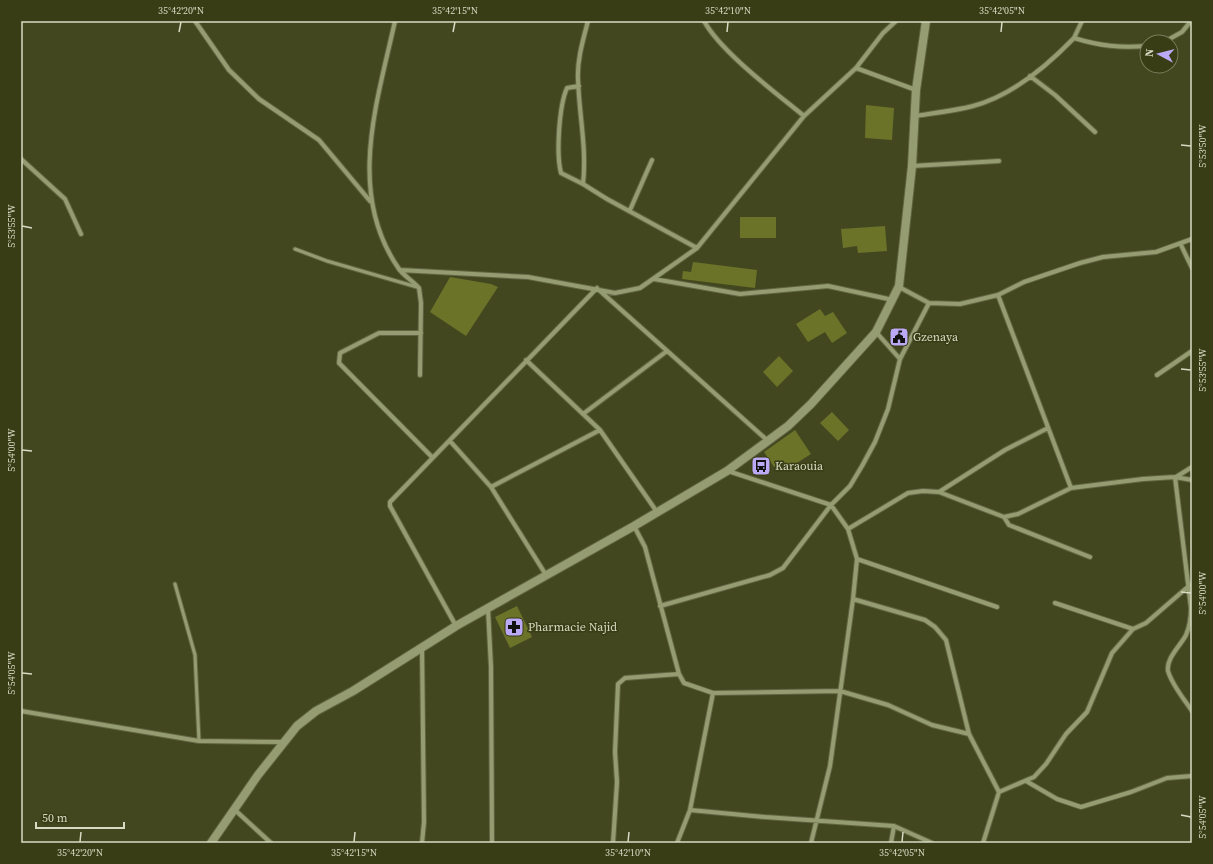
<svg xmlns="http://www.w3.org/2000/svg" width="1213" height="864" font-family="'Source Serif 4',serif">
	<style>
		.building { fill: #6b7329 }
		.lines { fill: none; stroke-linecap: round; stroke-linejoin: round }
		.lane-casing { stroke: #616541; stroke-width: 5 }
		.street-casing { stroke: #616541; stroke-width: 6 }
		.secondary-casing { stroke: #616541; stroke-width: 10 }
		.lane { stroke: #969c72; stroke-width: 3 }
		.street { stroke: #969c72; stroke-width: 4 }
		.secondary { stroke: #969c72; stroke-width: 8 }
		.ticks { fill: none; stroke: #d7dbc4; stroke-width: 1.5 }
		.labels { text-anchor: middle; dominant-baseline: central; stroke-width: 3; stroke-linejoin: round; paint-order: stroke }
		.poi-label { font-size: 12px; fill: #d7dbc4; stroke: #383d15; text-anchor: start }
		.neatline { fill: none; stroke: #d7dbc4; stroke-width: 1.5 }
		.ticks-label { font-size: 10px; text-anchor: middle; fill: #d7dbc4 }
	</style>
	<rect width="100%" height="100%" fill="#424720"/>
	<path class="building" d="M 866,105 L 894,108 L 892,140 L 865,138 Z
		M 740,217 L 776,217 L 776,238 L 740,238 Z
		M 885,226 L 887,251 L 858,253 L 857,246 L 843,248 L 841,229 Z
		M 693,262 L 757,270 L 755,288 L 682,279 L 683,271 L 691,272 Z
		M 450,277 L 491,284 L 498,287 L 466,336 L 430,312 Z
		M 820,309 L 825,316 L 833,312 L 847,333 L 832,343 L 825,332 L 808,342 L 796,324 Z
		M 779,356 L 793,371 L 777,387 L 763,372 Z
		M 832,412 L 849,430 L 838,441 L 820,423 Z
		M 795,430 L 811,454 L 786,470 L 781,462 L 774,467 L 764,452 Z
		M 517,606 L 532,637 L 510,648 L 495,617 Z"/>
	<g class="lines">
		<g class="lane-casing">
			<path id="lane" d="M 295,249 L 327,261 L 417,287
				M 175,584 L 195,655 L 199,741"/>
		</g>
		<g class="street-casing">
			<path id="street" d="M 195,21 L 229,70 L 259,99 L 319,140 L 370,201
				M 395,21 C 377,103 346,193 399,269 C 404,276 413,281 419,288 L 421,303 L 420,375
				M 588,21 C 583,40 577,60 578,79 C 579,115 587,148 583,184 L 607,199 L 697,248
				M 704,21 C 721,52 776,93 804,116
				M 1074,38 L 1082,21
				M 1164,42 L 1182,32 L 1191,21
				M 856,68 L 916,90
				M 1030,76 L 1055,95 L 1095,132
				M 579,86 L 567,88 C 559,106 556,154 561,173 L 583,184
				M 914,116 C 934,113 954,111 973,106 C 1012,96 1046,67 1074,38 C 1100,46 1120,48 1147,46
				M 21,159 L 65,199 L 81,234
				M 912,166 L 999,161
				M 630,210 L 652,160
				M 1181,245 L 1192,268
				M 400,270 L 528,277 L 615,293 L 640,288 L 697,248 L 804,116 L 856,68 L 883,33 L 896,21
				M 654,279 L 740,294 L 828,286 L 893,300
				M 899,287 L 929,303 L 960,304 L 998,295 L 1024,282 L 1080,263 L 1103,257 L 1156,252 L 1192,239
				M 599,290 L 768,441
				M 998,295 L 1071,488
				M 421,333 L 379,333 L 340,353 L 339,363 L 432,457
				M 900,359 L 929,303
				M 526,360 L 600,430 L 657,512
				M 1157,375 L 1192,351
				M 583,414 L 667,351
				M 450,441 L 491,487 L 546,575
				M 728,471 L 831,505 L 848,529 L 857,559 L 853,599 L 830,766 L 811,843
				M 1175,477 L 1191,608 C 1191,617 1190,626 1186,635 C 1181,645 1166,658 1168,671 C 1172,685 1184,699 1192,711
				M 1176,477 L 1192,467
				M 491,487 L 600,430
				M 939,492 L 1005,450 L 1048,428
				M 1004,517 L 1009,525 L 1090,557
				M 634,526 L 645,547 L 679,674 L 684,683 L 713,693 L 840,691 L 888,705 L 932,725 L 969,734
				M 848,529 L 908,493 L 923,491 L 939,492 L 1004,517 L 1018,514 L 1071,488 L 1143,479 L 1175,477 L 1192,480
				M 857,559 L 997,607
				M 853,599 L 925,620 L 935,627 L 946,640 L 969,734 L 999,792
				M 1055,603 L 1133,629
				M 660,606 L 770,575 L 783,568 L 831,505 L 850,486 L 862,466 L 875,442 L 888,409 L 900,359 L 876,332
				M 488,609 L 491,667 L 492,843
				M 456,626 L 390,506 L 390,502 L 597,288
				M 21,711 L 199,741 L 284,742
				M 1026,781 L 1057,799 L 1081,807 L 1131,792 L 1167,778 L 1192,776
				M 235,810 L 271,843
				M 690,810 L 765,817 L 894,826 L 932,843
				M 422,843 L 424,822 L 422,647
				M 613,843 L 617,782 L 615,752 L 618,684 L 625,678 L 679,674
				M 677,843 L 690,810 L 713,693
				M 891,843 L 894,826
				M 983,843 L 999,792 L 1034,777 L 1046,764 L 1066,734 L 1087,712 L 1112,653 L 1133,629 L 1146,623 L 1190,585"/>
		</g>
		<g class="secondary-casing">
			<path id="secondary" d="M 211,843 L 258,775 L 297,726 L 316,711 L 353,691 L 456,626 L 634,526 L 727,471 L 788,426 L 811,404 L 876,332 L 899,286 L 912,166 L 916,90 L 926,21"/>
		</g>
		<use href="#lane" class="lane"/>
		<use href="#street" class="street"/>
		<use href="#secondary" class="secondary"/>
	</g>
	<path class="ticks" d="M 179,32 L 181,22M 453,32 L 455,22M 727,32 L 728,22M 1001,32 L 1002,22M 1181,145 L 1191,146M 22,226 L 32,228M 1181,369 L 1191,370M 22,450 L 32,451M 1181,592 L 1191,593M 22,673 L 32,674M 1181,815 L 1191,817M 80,842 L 81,832M 354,842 L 355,832M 628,842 L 629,832M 902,842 L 903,832"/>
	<defs>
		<g id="civic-square" transform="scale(1)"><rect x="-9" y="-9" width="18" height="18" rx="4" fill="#bca9f5" stroke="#383d15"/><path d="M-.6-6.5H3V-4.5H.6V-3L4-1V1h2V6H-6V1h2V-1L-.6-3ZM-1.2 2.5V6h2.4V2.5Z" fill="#111"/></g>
		<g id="bus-square" transform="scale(1)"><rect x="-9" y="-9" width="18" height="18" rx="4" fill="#bca9f5" stroke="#383d15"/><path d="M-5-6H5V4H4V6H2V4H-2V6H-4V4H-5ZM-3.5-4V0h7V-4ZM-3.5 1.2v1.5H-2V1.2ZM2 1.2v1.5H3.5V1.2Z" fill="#111"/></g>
		<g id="pharmacy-square" transform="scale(1)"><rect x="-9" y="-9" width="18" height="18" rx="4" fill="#bca9f5" stroke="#383d15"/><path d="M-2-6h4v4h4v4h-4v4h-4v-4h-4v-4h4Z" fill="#111"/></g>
	</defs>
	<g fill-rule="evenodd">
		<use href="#civic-square" x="899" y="337"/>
		<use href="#bus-square" x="761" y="466"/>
		<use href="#pharmacy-square" x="514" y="627"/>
	</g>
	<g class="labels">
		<g class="poi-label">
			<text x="913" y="337">Gzenaya</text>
			<text x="775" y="466">Karaouia</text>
			<text x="528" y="627">Pharmacie Najid</text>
		</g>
	</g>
	<rect width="1213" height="864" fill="none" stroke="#383d15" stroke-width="44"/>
	<g transform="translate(1159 54) rotate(277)"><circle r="19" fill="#383d15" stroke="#787c5b"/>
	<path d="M0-3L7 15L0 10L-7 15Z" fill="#bca9f5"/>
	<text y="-6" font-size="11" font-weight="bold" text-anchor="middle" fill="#d7dbc4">N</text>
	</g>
	<path d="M36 822v6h88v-6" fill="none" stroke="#d7dbc4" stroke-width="2"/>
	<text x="42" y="822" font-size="12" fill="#d7dbc4" stroke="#383d15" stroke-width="3" paint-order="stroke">50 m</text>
	<rect x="22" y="22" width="1169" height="820" class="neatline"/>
	<g class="ticks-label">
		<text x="181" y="14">35°42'20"N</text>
		<text x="455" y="14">35°42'15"N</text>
		<text x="728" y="14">35°42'10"N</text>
		<text x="1002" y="14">35°42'05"N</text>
		<text transform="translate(1202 146) rotate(-90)" y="4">5°53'50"W</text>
		<text transform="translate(11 226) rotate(-90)" y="4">5°53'55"W</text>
		<text transform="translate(1202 370) rotate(-90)" y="4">5°53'55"W</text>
		<text transform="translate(11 450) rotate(-90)" y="4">5°54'00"W</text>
		<text transform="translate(1202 593) rotate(-90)" y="4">5°54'00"W</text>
		<text transform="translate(11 673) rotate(-90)" y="4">5°54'05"W</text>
		<text transform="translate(1202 817) rotate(-90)" y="4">5°54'05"W</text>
		<text x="80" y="856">35°42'20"N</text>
		<text x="354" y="856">35°42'15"N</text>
		<text x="628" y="856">35°42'10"N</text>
		<text x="902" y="856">35°42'05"N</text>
	</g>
</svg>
